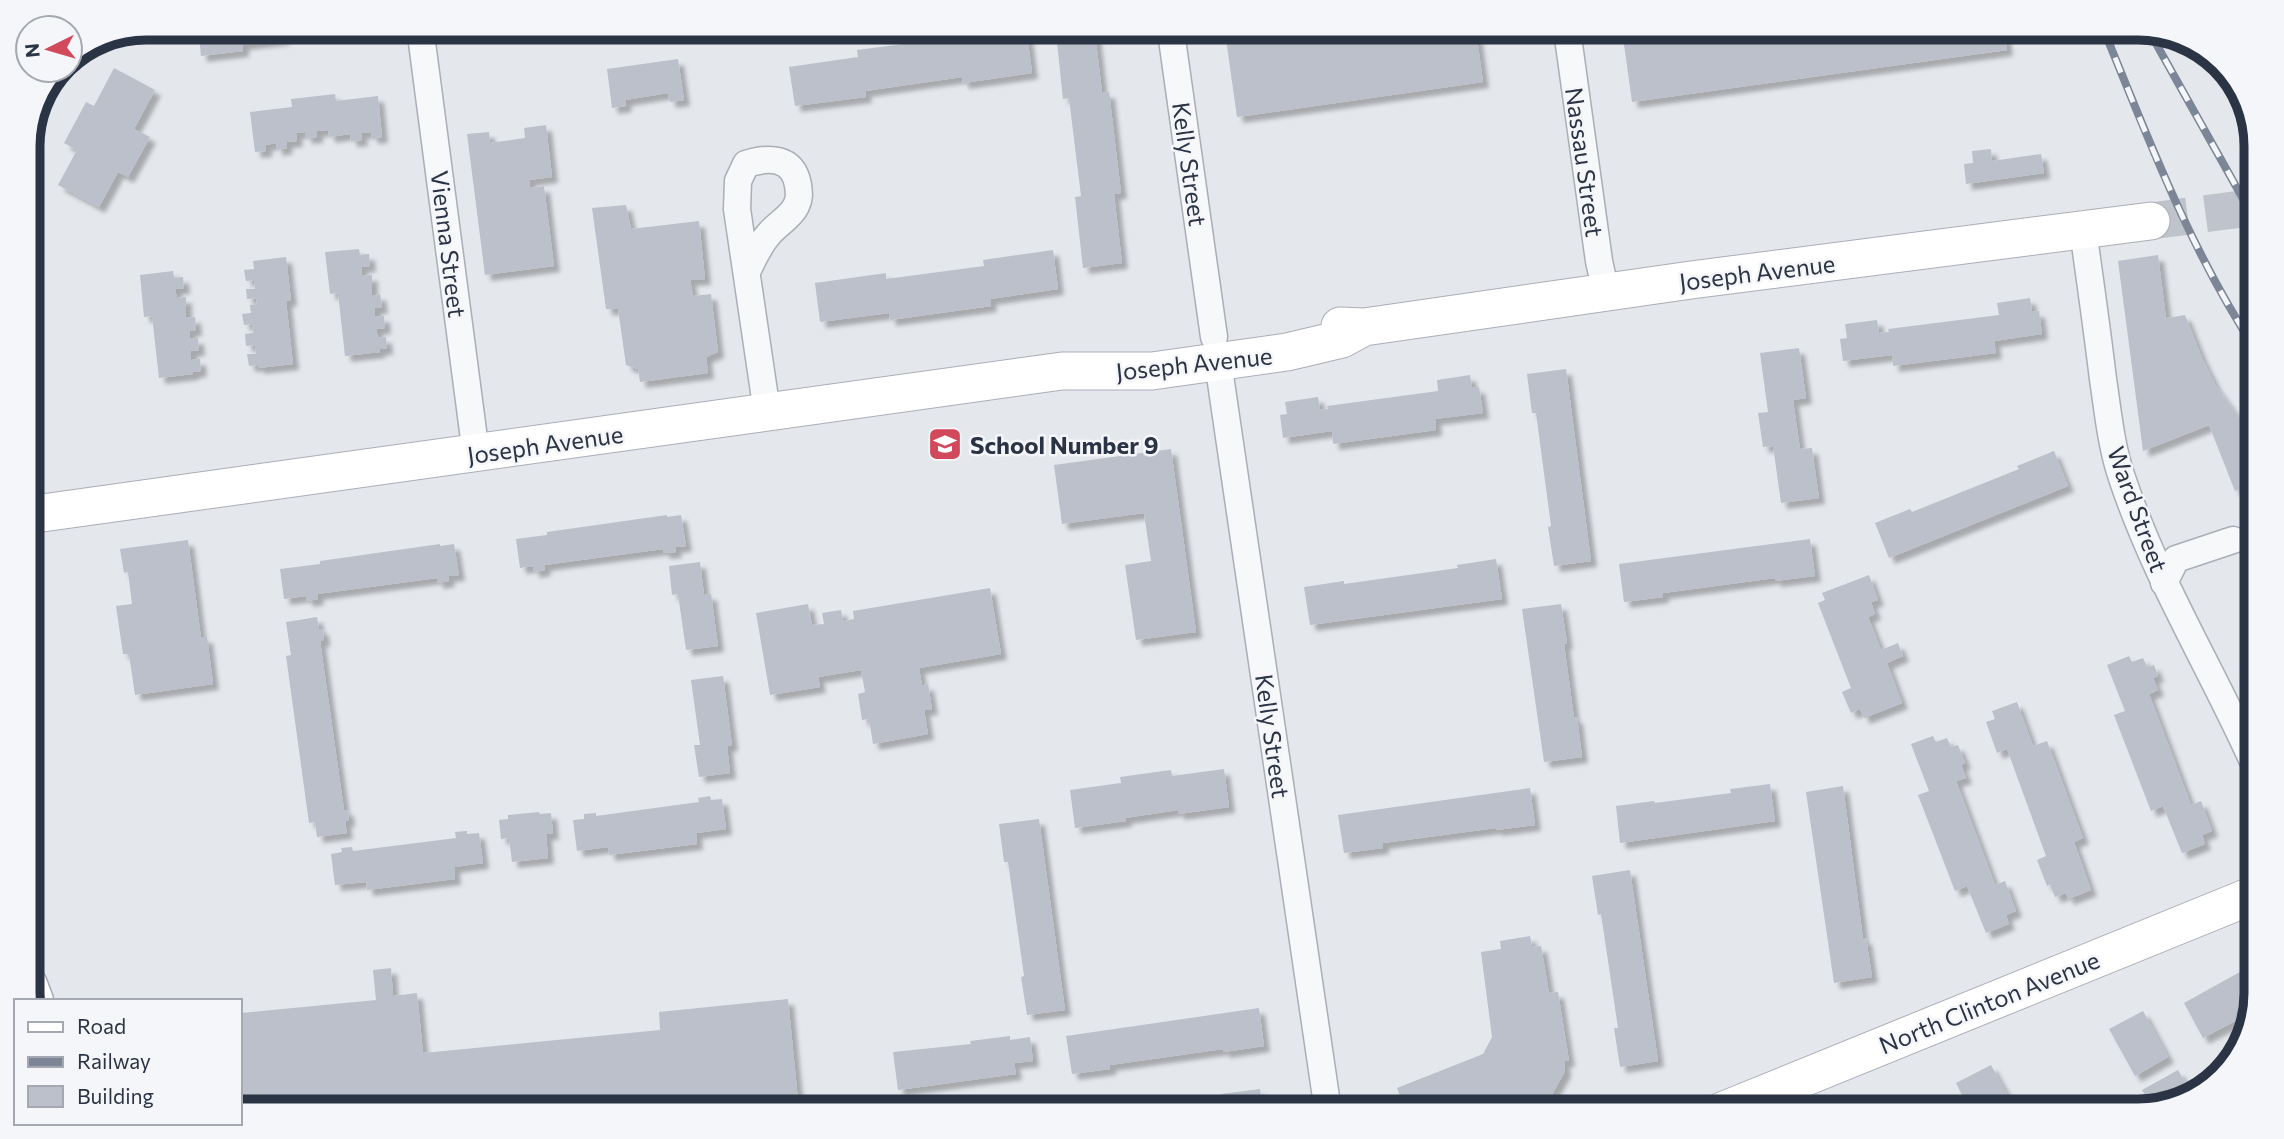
<svg xmlns="http://www.w3.org/2000/svg" width="2284" height="1139" font-family="Commissioner,sans-serif">
	<style>
		.building { fill: #bbc0ca; filter: url(#shadow) }
		.lines { fill: none; stroke-linecap: round; stroke-linejoin: round }
		.secondary-tunnel { stroke: #bfc3cb; stroke-width: 37; stroke-dasharray: 37 18; stroke-linecap: butt }
		.street-casing { stroke: #a9aeb7; stroke-width: 29 }
		.secondary-casing { stroke: #a9aeb7; stroke-width: 39 }
		.primary-casing { stroke: #a3abb8; stroke-width: 41 }
		.street { stroke: #f7f8fa; stroke-width: 26 }
		.secondary { stroke: #fff; stroke-width: 37 }
		.primary { stroke: #fff; stroke-width: 38 }
		.rail-casing { stroke: #7d8696; stroke-width: 8 }
		.rail { stroke: #f4f6f9; stroke-width: 5; stroke-dasharray: 16; stroke-linecap: butt }
		.labels { text-anchor: middle; dominant-baseline: central; stroke-width: 5; stroke-linejoin: round; paint-order: stroke }
		.street-label { font-size: 24px; fill: #2b3445; stroke: #f4f6f9 }
		.poi-label { font-size: 24px; font-weight: bold; fill: #2b3445; stroke: #f4f6f9; text-anchor: start }
		.rim { fill: none; stroke: #2b3445; stroke-width: 9 }
	</style>
	<defs>
		<filter id="shadow"><feDropShadow dx="6" dy="6" stdDeviation="2" flood-color="#0004"/></filter>
	</defs>
	<rect width="100%" height="100%" fill="#e4e7ec"/>
	<path class="building" d="M 2004,29 L 2007,50 L 1632,102 L 1622,30 Z
		M 1476,31 L 1483,82 L 1237,117 L 1225,32 Z
		M 1056,33 L 1095,33 L 1102,93 L 1109,92 L 1121,193 L 1114,194 L 1122,263 L 1083,268 L 1075,197 L 1081,196 L 1069,98 L 1063,99 Z
		M 1027,34 L 1032,73 L 963,83 L 962,77 L 865,91 L 866,97 L 795,106 L 789,67 L 858,57 L 857,50 L 958,37 L 959,44 Z
		M 199,36 L 284,36 L 284,39 L 243,44 L 243,51 L 201,56 Z
		M 678,59 L 684,100 L 670,102 L 668,93 L 625,100 L 626,106 L 612,108 L 607,69 Z
		M 114,68 L 155,90 L 134,129 L 150,137 L 128,177 L 118,172 L 99,207 L 58,185 L 77,150 L 64,143 L 86,102 L 94,106 Z
		M 335,94 L 336,101 L 378,96 L 382,137 L 372,138 L 371,132 L 361,133 L 362,140 L 351,141 L 350,134 L 329,137 L 328,130 L 317,131 L 317,137 L 306,138 L 305,132 L 296,133 L 297,141 L 286,142 L 287,148 L 276,150 L 276,143 L 266,145 L 266,151 L 255,152 L 250,112 L 292,107 L 291,99 Z
		M 546,125 L 552,177 L 529,180 L 530,188 L 544,186 L 554,266 L 485,275 L 467,134 L 489,132 L 490,143 L 525,138 L 524,128 Z
		M 1991,149 L 1992,161 L 2041,154 L 2044,173 L 1966,184 L 1964,164 L 1973,163 L 1972,151 Z
		M 626,205 L 631,229 L 699,221 L 705,279 L 690,280 L 693,296 L 711,294 L 718,352 L 706,357 L 708,373 L 640,382 L 638,369 L 626,365 L 618,309 L 606,309 L 592,208 Z
		M 359,249 L 360,255 L 369,254 L 370,266 L 361,267 L 362,276 L 372,275 L 372,296 L 380,294 L 382,308 L 375,308 L 375,317 L 384,316 L 385,328 L 376,329 L 378,338 L 386,337 L 387,349 L 379,349 L 380,352 L 345,356 L 338,293 L 330,294 L 325,252 Z
		M 1053,250 L 1058,289 L 990,299 L 991,306 L 890,320 L 889,313 L 820,322 L 815,283 L 886,273 L 886,279 L 984,266 L 983,260 Z
		M 2158,255 L 2166,318 L 2185,315 L 2202,358 L 2216,386 L 2256,441 L 2256,509 L 2246,486 L 2235,491 L 2209,425 L 2143,451 L 2118,261 Z
		M 286,257 L 291,300 L 286,301 L 293,364 L 258,368 L 258,365 L 249,366 L 247,354 L 256,354 L 255,345 L 246,346 L 245,334 L 253,333 L 252,324 L 244,325 L 242,314 L 251,313 L 250,305 L 257,304 L 256,298 L 247,299 L 246,289 L 255,289 L 254,280 L 246,281 L 244,270 L 254,269 L 253,261 Z
		M 173,271 L 174,278 L 183,277 L 184,288 L 175,289 L 177,298 L 186,297 L 186,318 L 195,317 L 196,330 L 189,331 L 190,339 L 198,338 L 199,350 L 191,351 L 191,360 L 200,359 L 201,371 L 193,372 L 193,374 L 159,378 L 152,316 L 144,317 L 140,275 Z
		M 2030,298 L 2032,312 L 2039,311 L 2042,334 L 1994,341 L 1996,353 L 1893,366 L 1892,355 L 1843,361 L 1840,339 L 1847,338 L 1845,324 L 1877,320 L 1879,333 L 1889,332 L 1888,329 L 1999,315 L 1997,303 Z
		M 1799,348 L 1806,398 L 1793,400 L 1800,449 L 1812,448 L 1819,498 L 1781,503 L 1773,446 L 1763,447 L 1758,413 L 1768,412 L 1760,353 Z
		M 1566,369 L 1591,561 L 1554,566 L 1548,527 L 1551,526 L 1536,413 L 1532,413 L 1527,374 Z
		M 1470,375 L 1472,388 L 1479,387 L 1483,413 L 1435,419 L 1436,430 L 1333,444 L 1332,431 L 1283,438 L 1280,415 L 1287,414 L 1285,402 L 1318,397 L 1320,410 L 1328,409 L 1327,406 L 1438,391 L 1437,380 Z
		M 1171,449 L 1196,632 L 1136,640 L 1125,565 L 1151,561 L 1144,513 L 1062,524 L 1054,465 Z
		M 2054,451 L 2068,486 L 1889,558 L 1875,523 L 1910,509 L 1912,512 L 2019,469 L 2017,466 Z
		M 667,515 L 667,517 L 681,515 L 686,546 L 675,547 L 676,552 L 664,553 L 663,549 L 544,565 L 545,570 L 533,572 L 533,566 L 520,568 L 516,539 L 547,535 L 547,532 Z
		M 1810,539 L 1815,576 L 1775,581 L 1775,578 L 1663,593 L 1663,597 L 1624,602 L 1619,564 Z
		M 188,540 L 201,638 L 207,637 L 213,684 L 135,695 L 129,654 L 123,654 L 116,606 L 132,604 L 128,572 L 124,573 L 120,549 Z
		M 440,544 L 440,546 L 454,544 L 459,575 L 448,576 L 449,581 L 437,583 L 437,578 L 317,594 L 318,599 L 307,601 L 306,596 L 284,599 L 280,569 L 320,564 L 320,561 Z
		M 1496,559 L 1502,599 L 1310,625 L 1304,587 L 1344,581 L 1344,584 L 1458,568 L 1457,565 Z
		M 700,562 L 704,595 L 711,594 L 718,646 L 686,650 L 678,594 L 672,595 L 669,566 Z
		M 1869,575 L 1878,600 L 1871,602 L 1875,614 L 1868,617 L 1881,650 L 1898,643 L 1903,656 L 1887,663 L 1902,703 L 1864,718 L 1860,709 L 1851,713 L 1842,692 L 1851,688 L 1818,603 L 1825,600 L 1822,593 Z
		M 990,588 L 1001,654 L 919,668 L 922,686 L 928,684 L 932,709 L 924,710 L 928,734 L 873,744 L 869,719 L 862,720 L 858,694 L 865,692 L 861,670 L 818,677 L 820,687 L 770,695 L 756,613 L 808,604 L 812,625 L 824,624 L 822,613 L 841,610 L 843,621 L 854,619 L 853,611 Z
		M 1561,604 L 1567,643 L 1564,644 L 1574,718 L 1577,717 L 1582,757 L 1544,762 L 1522,609 Z
		M 317,617 L 319,629 L 323,629 L 324,641 L 320,641 L 344,810 L 348,810 L 349,821 L 345,821 L 347,833 L 317,837 L 315,822 L 309,823 L 286,656 L 291,655 L 286,622 Z
		M 2129,656 L 2132,662 L 2143,658 L 2147,667 L 2154,665 L 2158,676 L 2153,678 L 2158,690 L 2149,694 L 2191,805 L 2201,801 L 2212,831 L 2202,835 L 2205,844 L 2182,853 L 2163,806 L 2151,811 L 2114,715 L 2125,711 L 2107,665 Z
		M 723,676 L 732,745 L 727,746 L 730,773 L 699,777 L 694,745 L 700,745 L 691,680 Z
		M 2017,702 L 2033,746 L 2047,741 L 2083,838 L 2074,842 L 2091,890 L 2068,899 L 2066,893 L 2055,897 L 2050,884 L 2047,886 L 2037,860 L 2046,856 L 2007,749 L 1997,753 L 1986,722 L 1995,719 L 1992,711 Z
		M 1933,736 L 1936,742 L 1947,738 L 1951,747 L 1958,745 L 1965,763 L 1961,765 L 1966,778 L 1956,781 L 1995,885 L 2005,881 L 2016,911 L 2006,915 L 2009,924 L 1986,933 L 1967,886 L 1955,891 L 1918,795 L 1929,791 L 1911,744 Z
		M 1224,769 L 1229,807 L 1178,814 L 1178,810 L 1125,818 L 1126,821 L 1075,828 L 1070,790 L 1121,783 L 1120,777 L 1171,770 L 1172,776 Z
		M 1770,784 L 1775,821 L 1620,843 L 1616,806 L 1654,801 L 1655,803 L 1731,793 L 1730,789 Z
		M 1843,786 L 1863,939 L 1866,938 L 1872,977 L 1834,983 L 1806,792 Z
		M 1530,788 L 1535,825 L 1496,830 L 1496,828 L 1383,843 L 1383,848 L 1344,853 L 1338,815 Z
		M 710,796 L 711,800 L 722,799 L 726,829 L 696,833 L 697,844 L 609,855 L 608,847 L 577,851 L 573,820 L 584,819 L 584,814 L 596,813 L 596,816 L 699,802 L 698,798 Z
		M 539,812 L 540,814 L 551,813 L 553,834 L 546,834 L 548,858 L 512,862 L 509,838 L 501,839 L 499,820 L 508,819 L 508,815 Z
		M 1039,819 L 1065,1010 L 1027,1015 L 1021,977 L 1024,976 L 1008,862 L 1004,862 L 999,824 Z
		M 467,831 L 467,834 L 479,833 L 483,863 L 454,867 L 455,879 L 367,890 L 366,882 L 335,885 L 331,854 L 342,852 L 341,848 L 352,847 L 353,851 L 456,838 L 455,832 Z
		M 1630,870 L 1658,1061 L 1620,1067 L 1614,1028 L 1618,1028 L 1601,914 L 1598,915 L 1592,876 Z
		M 1530,936 L 1532,947 L 1541,946 L 1549,993 L 1558,992 L 1569,1061 L 1564,1061 L 1565,1071 L 1550,1098 L 1539,1100 L 1541,1107 L 1532,1111 L 1387,1111 L 1386,1106 L 1401,1099 L 1397,1088 L 1483,1054 L 1492,1037 L 1481,952 L 1501,949 L 1500,941 Z
		M 2256,963 L 2256,993 L 2252,1012 L 2203,1038 L 2184,1003 Z
		M 391,968 L 393,996 L 417,993 L 423,1053 L 660,1030 L 659,1012 L 788,999 L 799,1111 L 240,1111 L 240,1013 L 376,1000 L 373,970 Z
		M 1259,1008 L 1264,1046 L 1224,1052 L 1223,1049 L 1110,1065 L 1110,1069 L 1072,1074 L 1066,1036 Z
		M 2143,1011 L 2168,1057 L 2135,1076 L 2109,1029 Z
		M 1010,1036 L 1010,1040 L 1030,1037 L 1033,1061 L 1014,1063 L 1016,1074 L 898,1090 L 893,1052 L 971,1044 L 970,1041 Z
		M 1991,1065 L 2016,1111 L 1970,1111 L 1956,1083 Z
		M 2178,1070 L 2192,1095 L 2152,1107 L 2142,1090 Z
		M 1260,1089 L 1263,1111 L 1224,1111 L 1221,1094 Z
		M 1058,1105 L 1059,1111 L 1026,1111 L 1026,1109 Z"/>
	<g class="lines">
		<path class="secondary-tunnel" d="M 2151,221 L 2256,207"/>
		<g class="street-casing">
			<path id="street" d="M 1567,30 L 1599,261 L 1606,293
				M 1171,32 L 1214,337
				M 421,35 L 476,454
				M 2083,230 C 2090,280 2097,329 2103,379 C 2108,412 2111,446 2122,478 C 2156,580 2213,671 2256,768
				M 747,272 C 753,259 759,245 769,234 C 777,224 790,218 796,206 C 800,198 799,193 798,185 C 793,156 768,157 746,164 L 738,181 L 737,209 L 767,412
				M 1218,362 L 1328,1111
				M 2164,583 L 2176,559 L 2233,540"/>
		</g>
		<g class="secondary-casing">
			<path id="secondary" d="M 1340,326 L 1364,327 L 1691,280 L 2151,221
				M 28,515 L 1062,371 L 1152,371 L 1287,352 L 1342,339 L 1364,327
				M 1722,1111 L 2256,894"/>
		</g>
		<g class="primary-casing">
			<path id="primary" d="M 28,985 L 34,1001"/>
		</g>
		<use href="#street" class="street"/>
		<use href="#secondary" class="secondary"/>
		<use href="#primary" class="primary"/>
		<g class="rail-casing">
			<path id="rail" d="M 2103,28 C 2148,138 2190,250 2256,350
				M 2149,31 L 2256,222"/>
		</g>
		<use href="#rail" class="rail"/>
	</g>
	<defs>
		<g id="school-square" transform="scale(1.75)"><rect x="-9" y="-9" width="18" height="18" rx="4" fill="#d1495b" stroke="#f4f6f9"/><path d="M0-5L7-2L0 1L-7-2ZM-4 1L0 2.5L4 1V4Q0 6-4 4Z" fill="#fff"/></g>
	</defs>
	<g fill-rule="evenodd">
		<use href="#school-square" x="945" y="444"/>
	</g>
	<g class="labels">
		<g class="street-label">
			<text transform="translate(1585 162) rotate(82)">Nassau Street</text>
			<text transform="translate(1190 164) rotate(82)">Kelly Street</text>
			<text transform="translate(449 244) rotate(83)">Vienna Street</text>
			<text transform="translate(1757 272) rotate(-7)">Joseph Avenue</text>
			<text transform="translate(1194 363) rotate(-6)">Joseph Avenue</text>
			<text transform="translate(545 444) rotate(-8)">Joseph Avenue</text>
			<text transform="translate(2138 509) rotate(70)">Ward Street</text>
			<text transform="translate(1273 736) rotate(82)">Kelly Street</text>
			<text transform="translate(1989 1002) rotate(-22)">North Clinton Avenue</text>
		</g>
		<g class="poi-label">
			<text x="970" y="444">School Number 9</text>
		</g>
	</g>
	<path d="M0 0H2284V1139H0ZM146 40H2138A106 106 0 0 1 2244 146V993A106 106 0 0 1 2138 1099H146A106 106 0 0 1 40 993V146A106 106 0 0 1 146 40Z" fill="#f4f6f9" fill-rule="evenodd"/>
	<path class="rim" d="M146 40H2138A106 106 0 0 1 2244 146V993A106 106 0 0 1 2138 1099H146A106 106 0 0 1 40 993V146A106 106 0 0 1 146 40Z"/>
	<rect x="14" y="999" width="228" height="126" fill="#f4f6f9" stroke="#a4a8b1" stroke-width="2"/>
	<rect x="28" y="1022" width="35" height="10" fill="#ffffff" stroke="#a4a8b1" stroke-width="2"/>
	<text x="77" y="1034" font-size="21" fill="#2b3445">Road</text>
	<rect x="28" y="1057" width="35" height="10" fill="#7d8696" stroke="#a4a8b1" stroke-width="2"/>
	<text x="77" y="1069" font-size="21" fill="#2b3445">Railway</text>
	<rect x="28" y="1086" width="35" height="21" fill="#bbc0ca" stroke="#a4a8b1" stroke-width="2"/>
	<text x="77" y="1104" font-size="21" fill="#2b3445">Building</text>
	<g transform="translate(49 49) rotate(265)"><circle r="33" fill="#f4f6f9" stroke="#a4a8b1" stroke-width="2"/>
	<path d="M0-5L12 26L0 18L-12 26Z" fill="#d1495b"/>
	<text y="-10" font-size="19" font-weight="bold" text-anchor="middle" fill="#2b3445">N</text>
	</g>
</svg>
